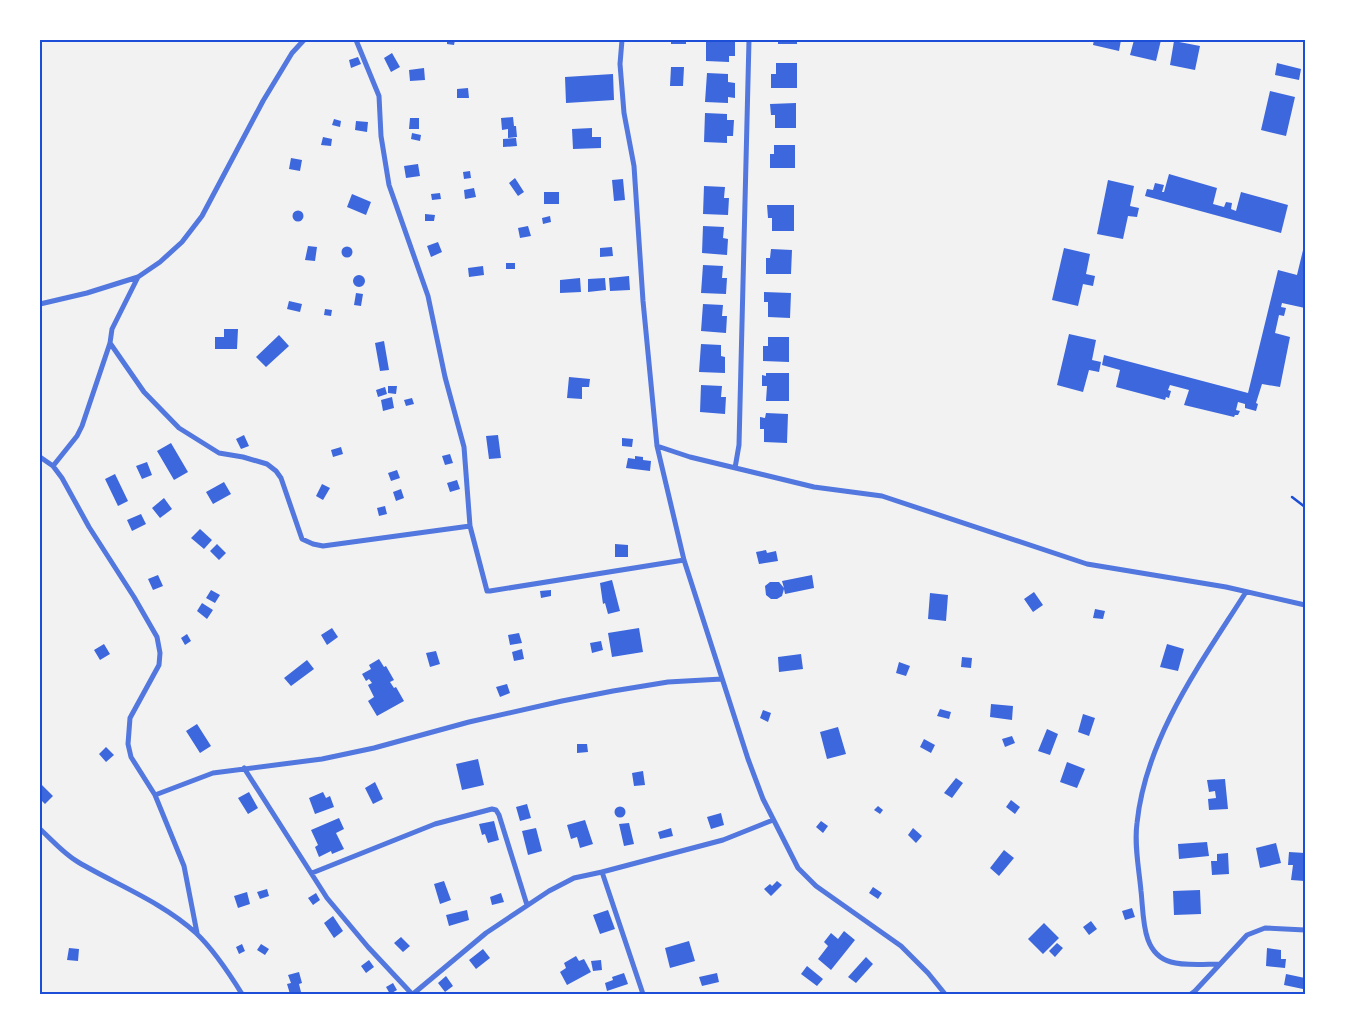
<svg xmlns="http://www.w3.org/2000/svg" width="1345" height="1034" font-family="'Archivo Narrow',sans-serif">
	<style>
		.building { fill: #3d67dc }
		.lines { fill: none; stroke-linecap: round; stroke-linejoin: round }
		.path { stroke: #1d4ed8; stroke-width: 2.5 }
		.minor { stroke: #5277de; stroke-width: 5 }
		.neatline { fill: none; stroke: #1d4ed8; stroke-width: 2 }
	</style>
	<rect width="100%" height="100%" fill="#f2f2f2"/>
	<path class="building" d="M 447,40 L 455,40 L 454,45 L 447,44 Z
		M 671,40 L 686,40 L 686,44 L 671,44 Z
		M 706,40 L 735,41 L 735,56 L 729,56 L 729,62 L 706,61 Z
		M 778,40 L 797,40 L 797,44 L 778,44 Z
		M 1094,40 L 1121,40 L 1119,51 L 1093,45 Z
		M 1134,40 L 1161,40 L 1156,61 L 1130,55 Z
		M 1174,41 L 1200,46 L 1195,70 L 1170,65 Z
		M 392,53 L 400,67 L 391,72 L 384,58 Z
		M 358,57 L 361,64 L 351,68 L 349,60 Z
		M 776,63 L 797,63 L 797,88 L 771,88 L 771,74 L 776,74 Z
		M 1277,63 L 1301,69 L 1299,80 L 1275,75 Z
		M 671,67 L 684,67 L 683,86 L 670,86 Z
		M 424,68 L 425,80 L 410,81 L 409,70 Z
		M 707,73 L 728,74 L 728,82 L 735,83 L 735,98 L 728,97 L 728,103 L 705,102 Z
		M 613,74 L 614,100 L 566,103 L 565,77 Z
		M 468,88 L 469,98 L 457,98 L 457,89 Z
		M 1270,91 L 1295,97 L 1286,136 L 1261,130 Z
		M 796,103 L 796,128 L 775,128 L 775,115 L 771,115 L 770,104 Z
		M 705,113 L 727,114 L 727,120 L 734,120 L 733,136 L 727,136 L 727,143 L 704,142 Z
		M 513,117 L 514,126 L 516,126 L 517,137 L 508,138 L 508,129 L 502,130 L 501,118 Z
		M 410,118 L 419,118 L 419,129 L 409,129 Z
		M 334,119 L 341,121 L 340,127 L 332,125 Z
		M 356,121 L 368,122 L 367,132 L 355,130 Z
		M 592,128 L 592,137 L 601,137 L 601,148 L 573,149 L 572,129 Z
		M 412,133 L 421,135 L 420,141 L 411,139 Z
		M 323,137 L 332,139 L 331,146 L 321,145 Z
		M 516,138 L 517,146 L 503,147 L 503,139 Z
		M 774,145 L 795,145 L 795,168 L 770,168 L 770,154 L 774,154 Z
		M 291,158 L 302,160 L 300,171 L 289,169 Z
		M 418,164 L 420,176 L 406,178 L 404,166 Z
		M 470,171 L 471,178 L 464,179 L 463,172 Z
		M 1169,174 L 1217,188 L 1213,204 L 1224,207 L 1226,202 L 1232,203 L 1231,209 L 1236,211 L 1241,192 L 1288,205 L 1281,233 L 1145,196 L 1147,189 L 1153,190 L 1155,183 L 1164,185 L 1162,192 L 1164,192 Z
		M 515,178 L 524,192 L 518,196 L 509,183 Z
		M 623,179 L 625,200 L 614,201 L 612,180 Z
		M 1108,180 L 1134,186 L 1130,206 L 1139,208 L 1137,217 L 1128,216 L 1123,239 L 1097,234 Z
		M 704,186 L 725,187 L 724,198 L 729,198 L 728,215 L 703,214 Z
		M 474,188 L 476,197 L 465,199 L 464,190 Z
		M 544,192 L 559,192 L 559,204 L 544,204 Z
		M 440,193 L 441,199 L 432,200 L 431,194 Z
		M 352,194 L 371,202 L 366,215 L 347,207 Z
		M 767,205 L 794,205 L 794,231 L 772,231 L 772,218 L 768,218 Z
		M292.5 216a5.5 5.5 0 1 1 11 0a5.5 5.5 0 1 1-11 0Z
		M 425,214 L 435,215 L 434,221 L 425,221 Z
		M 550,216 L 551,222 L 543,224 L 542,218 Z
		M 528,226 L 531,236 L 520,238 L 518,228 Z
		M 703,226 L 724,227 L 723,238 L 728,239 L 727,255 L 702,253 Z
		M 438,242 L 442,252 L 431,257 L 427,246 Z
		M 308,246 L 317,247 L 315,261 L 305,260 Z
		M 1304,246 L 1305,308 L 1282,303 L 1281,307 L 1286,308 L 1284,316 L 1279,315 L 1275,333 L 1290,337 L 1280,387 L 1262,384 L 1256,403 L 1258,404 L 1256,411 L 1245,408 L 1245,404 L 1238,402 L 1236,410 L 1240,411 L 1238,415 L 1235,415 L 1234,417 L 1184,405 L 1189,390 L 1170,385 L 1168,390 L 1171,391 L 1169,398 L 1166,397 L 1165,400 L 1116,387 L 1120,370 L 1102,365 L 1104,355 L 1248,393 L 1278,270 L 1297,275 Z
		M341.5 252a5.5 5.5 0 1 1 11 0a5.5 5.5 0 1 1-11 0Z
		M 612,247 L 613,256 L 600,257 L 600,248 Z
		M 1064,248 L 1090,254 L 1086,274 L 1095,276 L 1093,286 L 1083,284 L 1078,306 L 1052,300 Z
		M 771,249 L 792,250 L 791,274 L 766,274 L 766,258 L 770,258 Z
		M 506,263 L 515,263 L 515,269 L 506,269 Z
		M 703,265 L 723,266 L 722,278 L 727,278 L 726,294 L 701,293 Z
		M 483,266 L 484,275 L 469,277 L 468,268 Z
		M353 281a6 6 0 1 1 12 0a6 6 0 1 1-12 0Z
		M 629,276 L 630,290 L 610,291 L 609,278 Z
		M 580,278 L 581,292 L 560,293 L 560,280 Z
		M 605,278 L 606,290 L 588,292 L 588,279 Z
		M 764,292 L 791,293 L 790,318 L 768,317 L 768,302 L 764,302 Z
		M 356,293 L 363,294 L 361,306 L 354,305 Z
		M 289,301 L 302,304 L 300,312 L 287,309 Z
		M 703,304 L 723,305 L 722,316 L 727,316 L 726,333 L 701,331 Z
		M 325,309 L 332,310 L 331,316 L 324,315 Z
		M 224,329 L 238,329 L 237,349 L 215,349 L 215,337 L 224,337 Z
		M 1069,334 L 1096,340 L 1092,360 L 1101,362 L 1099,372 L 1089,370 L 1083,392 L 1057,385 Z
		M 279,335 L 289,346 L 266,367 L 256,357 Z
		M 768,337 L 789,337 L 789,362 L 763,361 L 763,346 L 768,346 Z
		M 384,341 L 389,370 L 380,371 L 375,343 Z
		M 701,344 L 721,345 L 721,356 L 725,357 L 725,373 L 699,372 Z
		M 766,373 L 789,373 L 789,401 L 766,401 L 767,386 L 762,386 L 762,375 L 766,376 Z
		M 569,377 L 590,379 L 589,387 L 582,387 L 582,399 L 567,398 Z
		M 701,385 L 722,386 L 721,397 L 726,397 L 725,414 L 700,412 Z
		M 388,386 L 397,386 L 396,394 L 388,393 Z
		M 385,387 L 387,394 L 378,397 L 376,390 Z
		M 392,397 L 394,408 L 383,411 L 381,400 Z
		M 412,398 L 414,404 L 406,406 L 404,400 Z
		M 766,413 L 788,414 L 787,443 L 764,442 L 764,429 L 760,429 L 760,417 L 765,418 Z
		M 244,435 L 249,446 L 241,449 L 236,439 Z
		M 498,435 L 501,458 L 489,459 L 486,436 Z
		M 622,438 L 633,439 L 632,447 L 622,446 Z
		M 171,443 L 188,472 L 174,480 L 157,451 Z
		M 341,447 L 343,454 L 333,457 L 331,450 Z
		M 450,454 L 453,463 L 445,465 L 442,456 Z
		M 635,456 L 643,457 L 643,460 L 651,461 L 650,471 L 626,468 L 628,458 L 635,459 Z
		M 147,462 L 152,475 L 142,479 L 136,466 Z
		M 397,470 L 400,478 L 391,481 L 388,473 Z
		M 115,474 L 128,501 L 118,506 L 105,479 Z
		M 457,480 L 460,489 L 450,492 L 447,483 Z
		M 224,482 L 231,494 L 213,504 L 206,492 Z
		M 322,484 L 330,488 L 323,500 L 316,496 Z
		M 401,489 L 404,498 L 396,501 L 393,492 Z
		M 164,498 L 172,509 L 160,518 L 152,508 Z
		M 385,506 L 387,514 L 379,516 L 377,508 Z
		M 141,514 L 146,524 L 132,531 L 127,520 Z
		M 200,529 L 212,540 L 204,549 L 191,538 Z
		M 217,544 L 226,553 L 219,560 L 210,551 Z
		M 615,544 L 628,545 L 628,557 L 615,557 Z
		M 766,550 L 767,553 L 776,551 L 778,561 L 759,564 L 756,552 Z
		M 158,575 L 163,586 L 153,590 L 148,579 Z
		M 812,575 L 814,588 L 785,594 L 784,589 L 782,596 L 777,599 L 771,599 L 766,595 L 765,586 L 770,582 L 779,582 L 784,588 L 782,581 Z
		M 612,580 L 620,611 L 608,614 L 605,603 L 603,604 L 600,583 Z
		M 211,590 L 220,595 L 215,603 L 206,598 Z
		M 551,590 L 551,596 L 541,598 L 540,591 Z
		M 1034,592 L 1043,605 L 1033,612 L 1024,599 Z
		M 930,593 L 948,595 L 946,621 L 928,619 Z
		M 202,603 L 213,610 L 207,619 L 197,611 Z
		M 1095,609 L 1105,611 L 1103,619 L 1093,618 Z
		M 332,628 L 338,637 L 327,645 L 321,635 Z
		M 639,628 L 643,652 L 612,657 L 608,633 Z
		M 519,633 L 522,643 L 510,645 L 508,635 Z
		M 187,634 L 191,641 L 185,645 L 181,638 Z
		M 601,641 L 603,650 L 592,653 L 590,643 Z
		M 104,644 L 110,654 L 100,660 L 94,650 Z
		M 1167,644 L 1184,649 L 1178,671 L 1160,667 Z
		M 522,649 L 524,659 L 514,661 L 512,652 Z
		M 436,651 L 440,664 L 430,667 L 426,653 Z
		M 801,654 L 803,669 L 779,672 L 778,657 Z
		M 962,657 L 972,658 L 971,668 L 961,667 Z
		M 379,659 L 384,667 L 386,666 L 394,680 L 390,682 L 394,688 L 396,687 L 404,701 L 377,716 L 368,701 L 374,697 L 368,685 L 372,683 L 369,679 L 366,681 L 362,674 L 371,669 L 369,665 Z
		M 307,660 L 314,669 L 291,686 L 284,678 Z
		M 899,662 L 910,666 L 906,676 L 896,673 Z
		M 507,684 L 510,693 L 500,697 L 496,687 Z
		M 991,704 L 1013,706 L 1012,720 L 990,717 Z
		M 940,709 L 951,712 L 949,719 L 937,716 Z
		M 763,710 L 771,713 L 768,722 L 760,718 Z
		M 1083,714 L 1095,718 L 1089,736 L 1078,732 Z
		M 197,724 L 211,746 L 200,753 L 186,731 Z
		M 838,727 L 846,754 L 827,759 L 820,732 Z
		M 1047,729 L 1058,734 L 1050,755 L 1038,751 Z
		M 1012,736 L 1015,743 L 1005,747 L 1002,739 Z
		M 924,739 L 935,745 L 931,753 L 920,747 Z
		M 577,744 L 587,744 L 588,752 L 577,753 Z
		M 106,747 L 114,755 L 106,762 L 99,754 Z
		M 478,759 L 484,785 L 462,790 L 456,764 Z
		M 1067,762 L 1085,769 L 1077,788 L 1060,782 Z
		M 643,771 L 645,785 L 634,786 L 632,773 Z
		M 956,778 L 963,783 L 952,798 L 944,793 Z
		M 1225,779 L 1228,809 L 1209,810 L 1208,799 L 1216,798 L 1215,791 L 1209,792 L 1207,780 Z
		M 375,782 L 383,799 L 373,804 L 365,788 Z
		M 40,783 L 53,796 L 45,804 L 40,799 Z
		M 249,792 L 258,808 L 248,814 L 238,798 Z
		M 323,792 L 326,798 L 330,796 L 334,807 L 315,814 L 309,798 Z
		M 1011,800 L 1020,807 L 1015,814 L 1006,807 Z
		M 527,804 L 531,818 L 520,821 L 516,807 Z
		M 878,806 L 883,810 L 880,814 L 874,810 Z
		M614.5 812a5.5 5.5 0 1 1 11 0a5.5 5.5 0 1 1-11 0Z
		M 721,813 L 724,825 L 711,829 L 707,817 Z
		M 339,818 L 344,829 L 336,833 L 344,849 L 332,854 L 331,851 L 319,857 L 315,847 L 318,845 L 311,830 Z
		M 585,820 L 593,844 L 580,848 L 577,837 L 571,839 L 567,825 Z
		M 494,821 L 499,840 L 488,843 L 485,834 L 482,835 L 479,824 Z
		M 821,821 L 828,826 L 823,833 L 816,827 Z
		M 629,823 L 634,844 L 624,846 L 619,824 Z
		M 536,828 L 542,851 L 528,855 L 522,831 Z
		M 671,828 L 673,836 L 660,839 L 658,832 Z
		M 913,828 L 922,836 L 916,843 L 908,835 Z
		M 1207,842 L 1209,856 L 1179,859 L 1178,844 Z
		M 1276,843 L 1281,863 L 1260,868 L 1256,848 Z
		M 1004,850 L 1014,858 L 999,876 L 990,868 Z
		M 1289,852 L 1305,853 L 1305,881 L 1291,880 L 1293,865 L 1288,865 Z
		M 1228,853 L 1229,874 L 1212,875 L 1211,861 L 1217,861 L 1217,854 Z
		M 444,881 L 451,900 L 440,904 L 434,884 Z
		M 777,881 L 782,885 L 771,896 L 764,889 L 770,884 L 772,886 Z
		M 873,887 L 882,893 L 878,899 L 869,893 Z
		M 267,889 L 269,896 L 260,899 L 257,892 Z
		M 1200,890 L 1201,914 L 1174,915 L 1173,891 Z
		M 247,892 L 250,904 L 238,908 L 234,896 Z
		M 316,893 L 320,900 L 313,905 L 308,898 Z
		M 501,893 L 504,902 L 492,905 L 490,897 Z
		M 1132,908 L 1135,917 L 1125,920 L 1122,911 Z
		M 467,910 L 469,920 L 449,926 L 446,915 Z
		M 608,910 L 615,929 L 600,934 L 593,915 Z
		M 333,916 L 343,931 L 334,938 L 324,923 Z
		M 1091,921 L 1097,929 L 1089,935 L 1083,927 Z
		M 1044,923 L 1059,938 L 1043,954 L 1028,939 Z
		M 844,931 L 855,940 L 831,970 L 818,959 L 828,946 L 824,942 L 831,933 L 838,939 Z
		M 401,937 L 410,946 L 403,952 L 394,943 Z
		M 689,941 L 695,961 L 670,968 L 665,948 Z
		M 1057,943 L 1063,948 L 1055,957 L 1049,951 Z
		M 242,944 L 245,951 L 239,954 L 236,947 Z
		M 261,944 L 269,949 L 265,955 L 257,950 Z
		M 69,948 L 79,949 L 78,961 L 67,960 Z
		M 1267,948 L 1281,950 L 1281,959 L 1286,959 L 1285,968 L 1266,966 Z
		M 483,949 L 490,958 L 476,969 L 469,960 Z
		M 576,956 L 579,961 L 584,959 L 591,972 L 567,985 L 560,972 L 566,968 L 564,963 Z
		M 866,957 L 873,964 L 856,983 L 848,977 Z
		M 369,960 L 374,967 L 366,973 L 361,966 Z
		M 601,960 L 602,970 L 593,971 L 591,961 Z
		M 807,966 L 823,979 L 817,986 L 801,974 Z
		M 299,972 L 302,983 L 299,984 L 301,992 L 290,994 L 287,984 L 291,983 L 288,975 Z
		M 624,973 L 628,984 L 607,991 L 605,983 L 613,980 L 612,977 Z
		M 717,973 L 719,982 L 702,986 L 699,977 Z
		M 1286,974 L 1305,978 L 1303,989 L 1284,985 Z
		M 446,976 L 453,986 L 445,992 L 438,983 Z
		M 393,983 L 397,990 L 390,994 L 386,987 Z"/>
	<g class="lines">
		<path class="path" d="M 1292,497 L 1305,507"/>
		<path class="minor" d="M 356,40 L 379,96 L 381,136 L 389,185 L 428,296 L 445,377 L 464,447 L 470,526 L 487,591 L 490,591 L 684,560
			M 622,40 L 620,64 L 624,113 L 634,166 L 643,301 L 657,446 L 684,560 L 748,759 L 763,799 L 798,868 L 816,886 L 901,946 L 928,973 L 945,994
			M 40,304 L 87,293 L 138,277 L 160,262 L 182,242 L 202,216 L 263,101 L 292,53 L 304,40
			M 110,343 L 144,392 L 179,428 L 219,453 L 243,457 L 267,464 L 276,471 L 281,478 L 302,539 L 313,544 L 323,546 L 470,526
			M 657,446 L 690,457 L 814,487 L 882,496 L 1087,564 L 1226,587 L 1305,605
			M 40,457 L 53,466 L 62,478 L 89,527 L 134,597 L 157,637 L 160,653 L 159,665 L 130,718 L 128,744 L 131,757 L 155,795 L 184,866 L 197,933
			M 53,466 L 77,436 L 82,426 L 110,343 L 112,329 L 138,277
			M 735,468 L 739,445 L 749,40
			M 244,768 L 327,898 L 368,947 L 412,994
			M 155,795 L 213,773 L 322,759 L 374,748 L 469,722 L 562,701 L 613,691 L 668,682 L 722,679
			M 40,829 C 52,840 64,854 78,862 C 117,885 162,902 196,933 C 214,950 229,973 242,994
			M 602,872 L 723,840 L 773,820
			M 312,873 L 435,824 L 492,809 L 496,810 L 499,815 L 527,905
			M 1220,964 C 1206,964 1184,966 1171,962 C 1141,954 1144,916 1141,891 C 1139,869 1134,845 1137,823 C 1146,737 1201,663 1246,592
			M 413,994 L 486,933 L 549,891 L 574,878 L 602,872 L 643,994
			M 1191,994 L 1195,991 L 1247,935 L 1265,928 L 1305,930"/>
	</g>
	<rect width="1345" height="1034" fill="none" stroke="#ffffff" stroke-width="82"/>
	<rect x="41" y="41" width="1263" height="952" class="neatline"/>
</svg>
